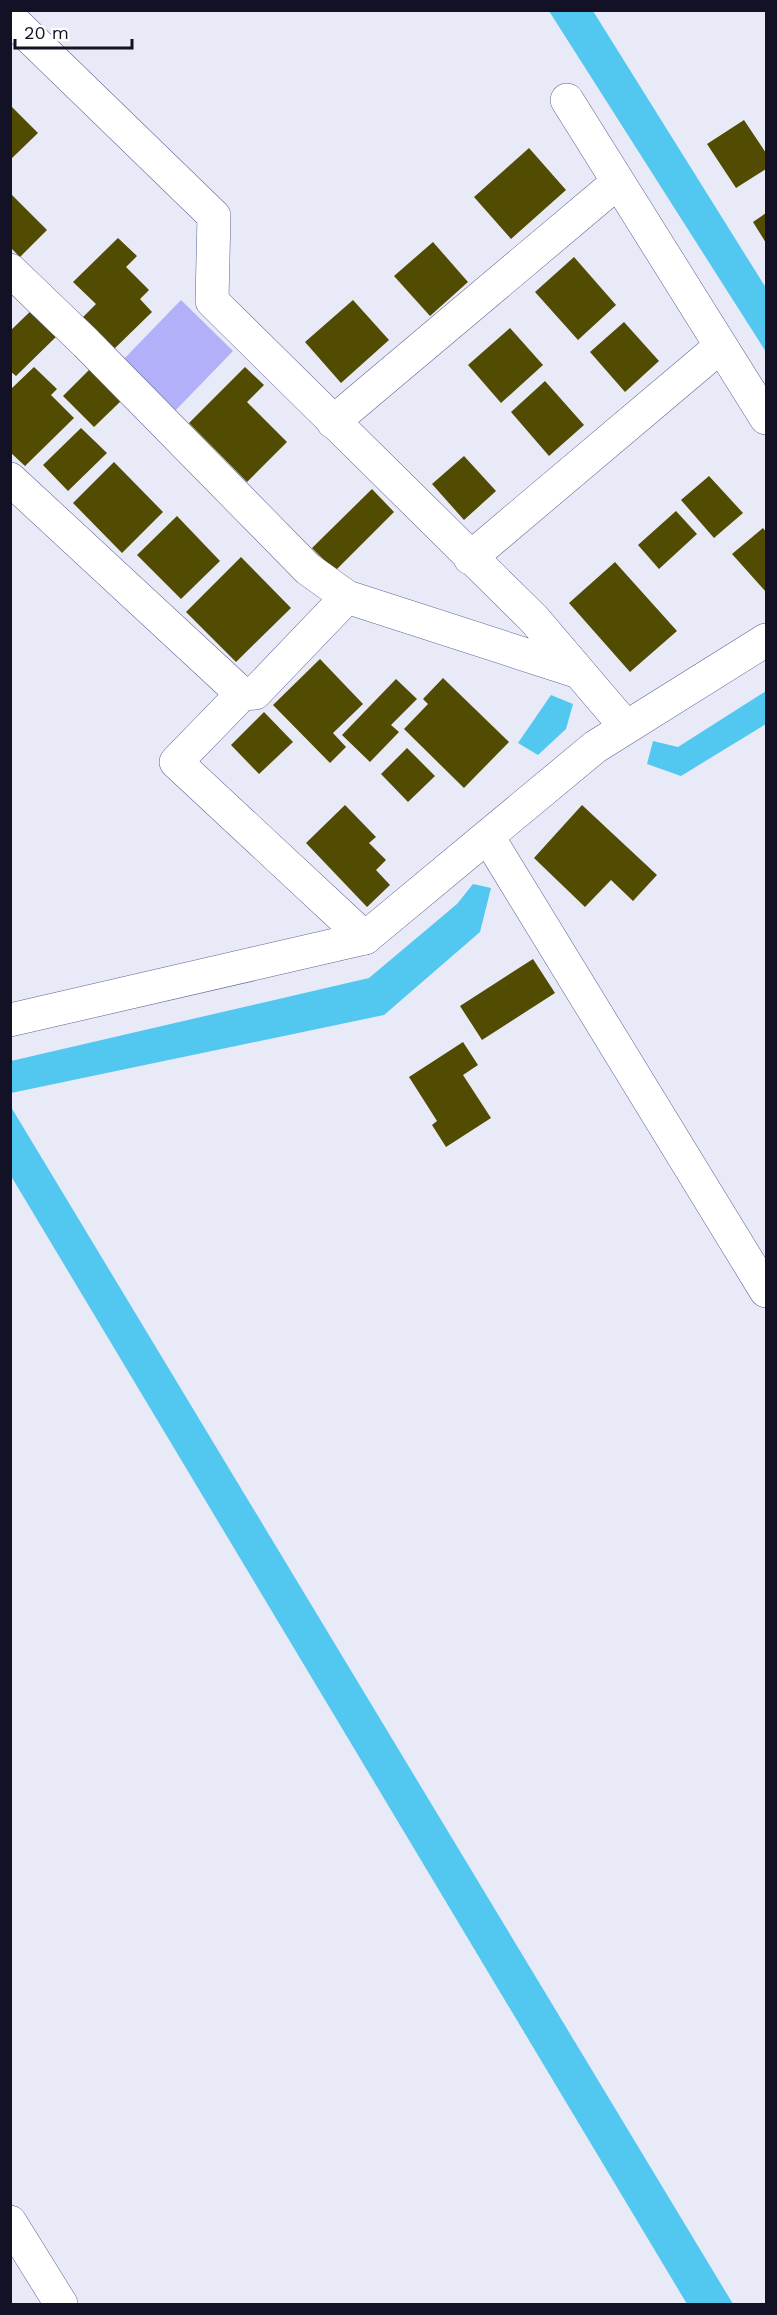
<svg xmlns="http://www.w3.org/2000/svg" width="777" height="2315" font-family="'Work Sans',sans-serif">
	<style>
		.green { fill: #b2b0f9 }
		.water { fill: #52c7f0 }
		.building { fill: #524c02 }
		.lines { fill: none; stroke-linecap: round; stroke-linejoin: round }
		.minor-casing { stroke: #626097; stroke-width: 34 }
		.tertiary-casing { stroke: #626097; stroke-width: 34 }
		.minor { stroke: #fff; stroke-width: 33 }
		.tertiary { stroke: #fff; stroke-width: 33 }
	</style>
	<rect width="100%" height="100%" fill="#e9eaf7"/>
	<path class="green" d="M 181,300 L 233,351 L 173,413 L 121,362 Z"/>
	<path class="water" d="M 549,11 L 593,11 L 766,288 L 766,352 Z
		M 766,691 L 766,724 L 681,776 L 647,764 L 653,741 L 678,747 Z
		M 551,695 L 573,704 L 566,729 L 538,755 L 518,743 Z
		M 473,884 L 491,888 L 480,932 L 384,1015 L 11,1093 L 11,1061 L 369,978 L 457,904 Z
		M 10,1107 L 11,1107 L 733,2304 L 687,2304 L 11,1176 Z"/>
	<path class="building" d="M 10,105 L 38,133 L 10,160 Z
		M 744,120 L 766,153 L 766,169 L 736,188 L 707,144 Z
		M 529,148 L 566,190 L 511,239 L 474,197 Z
		M 10,193 L 47,230 L 20,257 L 10,247 Z
		M 766,213 L 766,243 L 753,222 Z
		M 118,238 L 137,256 L 126,267 L 149,290 L 140,299 L 152,312 L 112,351 L 81,319 L 96,304 L 73,282 Z
		M 433,242 L 468,282 L 430,316 L 394,276 Z
		M 574,257 L 616,305 L 578,340 L 535,292 Z
		M 353,300 L 389,340 L 341,383 L 305,342 Z
		M 36,306 L 61,332 L 16,376 L 10,371 L 10,331 Z
		M 624,322 L 659,361 L 625,392 L 590,352 Z
		M 510,328 L 543,365 L 501,403 L 468,365 Z
		M 34,367 L 57,389 L 51,395 L 74,418 L 25,466 L 10,452 L 10,390 Z
		M 245,367 L 264,385 L 247,402 L 287,442 L 247,482 L 189,423 Z
		M 91,368 L 122,400 L 94,427 L 63,396 Z
		M 545,381 L 584,425 L 549,456 L 511,412 Z
		M 81,428 L 107,453 L 68,491 L 43,465 Z
		M 464,456 L 496,491 L 464,520 L 432,484 Z
		M 114,462 L 163,512 L 122,553 L 73,503 Z
		M 709,476 L 743,513 L 714,538 L 681,500 Z
		M 372,489 L 394,512 L 335,571 L 312,548 Z
		M 676,511 L 697,534 L 659,569 L 638,545 Z
		M 177,516 L 220,561 L 181,599 L 137,555 Z
		M 763,528 L 766,532 L 766,592 L 732,554 Z
		M 241,557 L 291,608 L 236,662 L 186,612 Z
		M 615,562 L 677,631 L 630,672 L 569,603 Z
		M 320,659 L 363,704 L 333,733 L 346,747 L 330,763 L 273,705 Z
		M 443,678 L 509,742 L 464,788 L 404,729 L 428,704 L 423,699 Z
		M 396,679 L 417,699 L 391,725 L 399,732 L 370,762 L 342,735 Z
		M 264,712 L 293,742 L 259,774 L 231,745 Z
		M 407,748 L 435,776 L 408,802 L 381,774 Z
		M 345,805 L 376,837 L 369,843 L 386,860 L 376,870 L 390,885 L 367,907 L 306,843 Z
		M 582,805 L 657,875 L 633,901 L 611,880 L 585,907 L 534,858 Z
		M 533,959 L 555,993 L 482,1040 L 460,1006 Z
		M 463,1042 L 478,1065 L 463,1075 L 491,1118 L 446,1147 L 432,1125 L 437,1121 L 409,1077 Z"/>
	<g class="lines">
		<g class="minor-casing">
			<path id="minor" d="M 10,18 L 214,216 L 212,301 L 534,619 L 626,727
				M 567,100 L 766,418
				M 10,270 L 86,343 L 308,569 L 347,597 L 579,672
				M 333,422 L 618,182
				M 10,479 L 242,694 L 176,762 L 365,938
				M 470,558 L 721,346
				M 242,694 L 255,693 L 347,597
				M 488,837 L 766,1291
				M 10,2222 L 61,2304"/>
		</g>
		<g class="tertiary-casing">
			<path id="tertiary" d="M 10,1020 L 365,938 L 595,747 L 766,640"/>
		</g>
		<use href="#minor" class="minor"/>
		<use href="#tertiary" class="tertiary"/>
	</g>
	<rect width="777" height="2315" fill="none" stroke="#121126" stroke-width="24"/>
	<path d="M15 39v9h117v-9" fill="none" stroke="#121126" stroke-width="3"/>
	<text x="24" y="39" font-size="18" fill="#121126" stroke="#ffffff" stroke-width="4.5" paint-order="stroke">20 m</text>
</svg>
